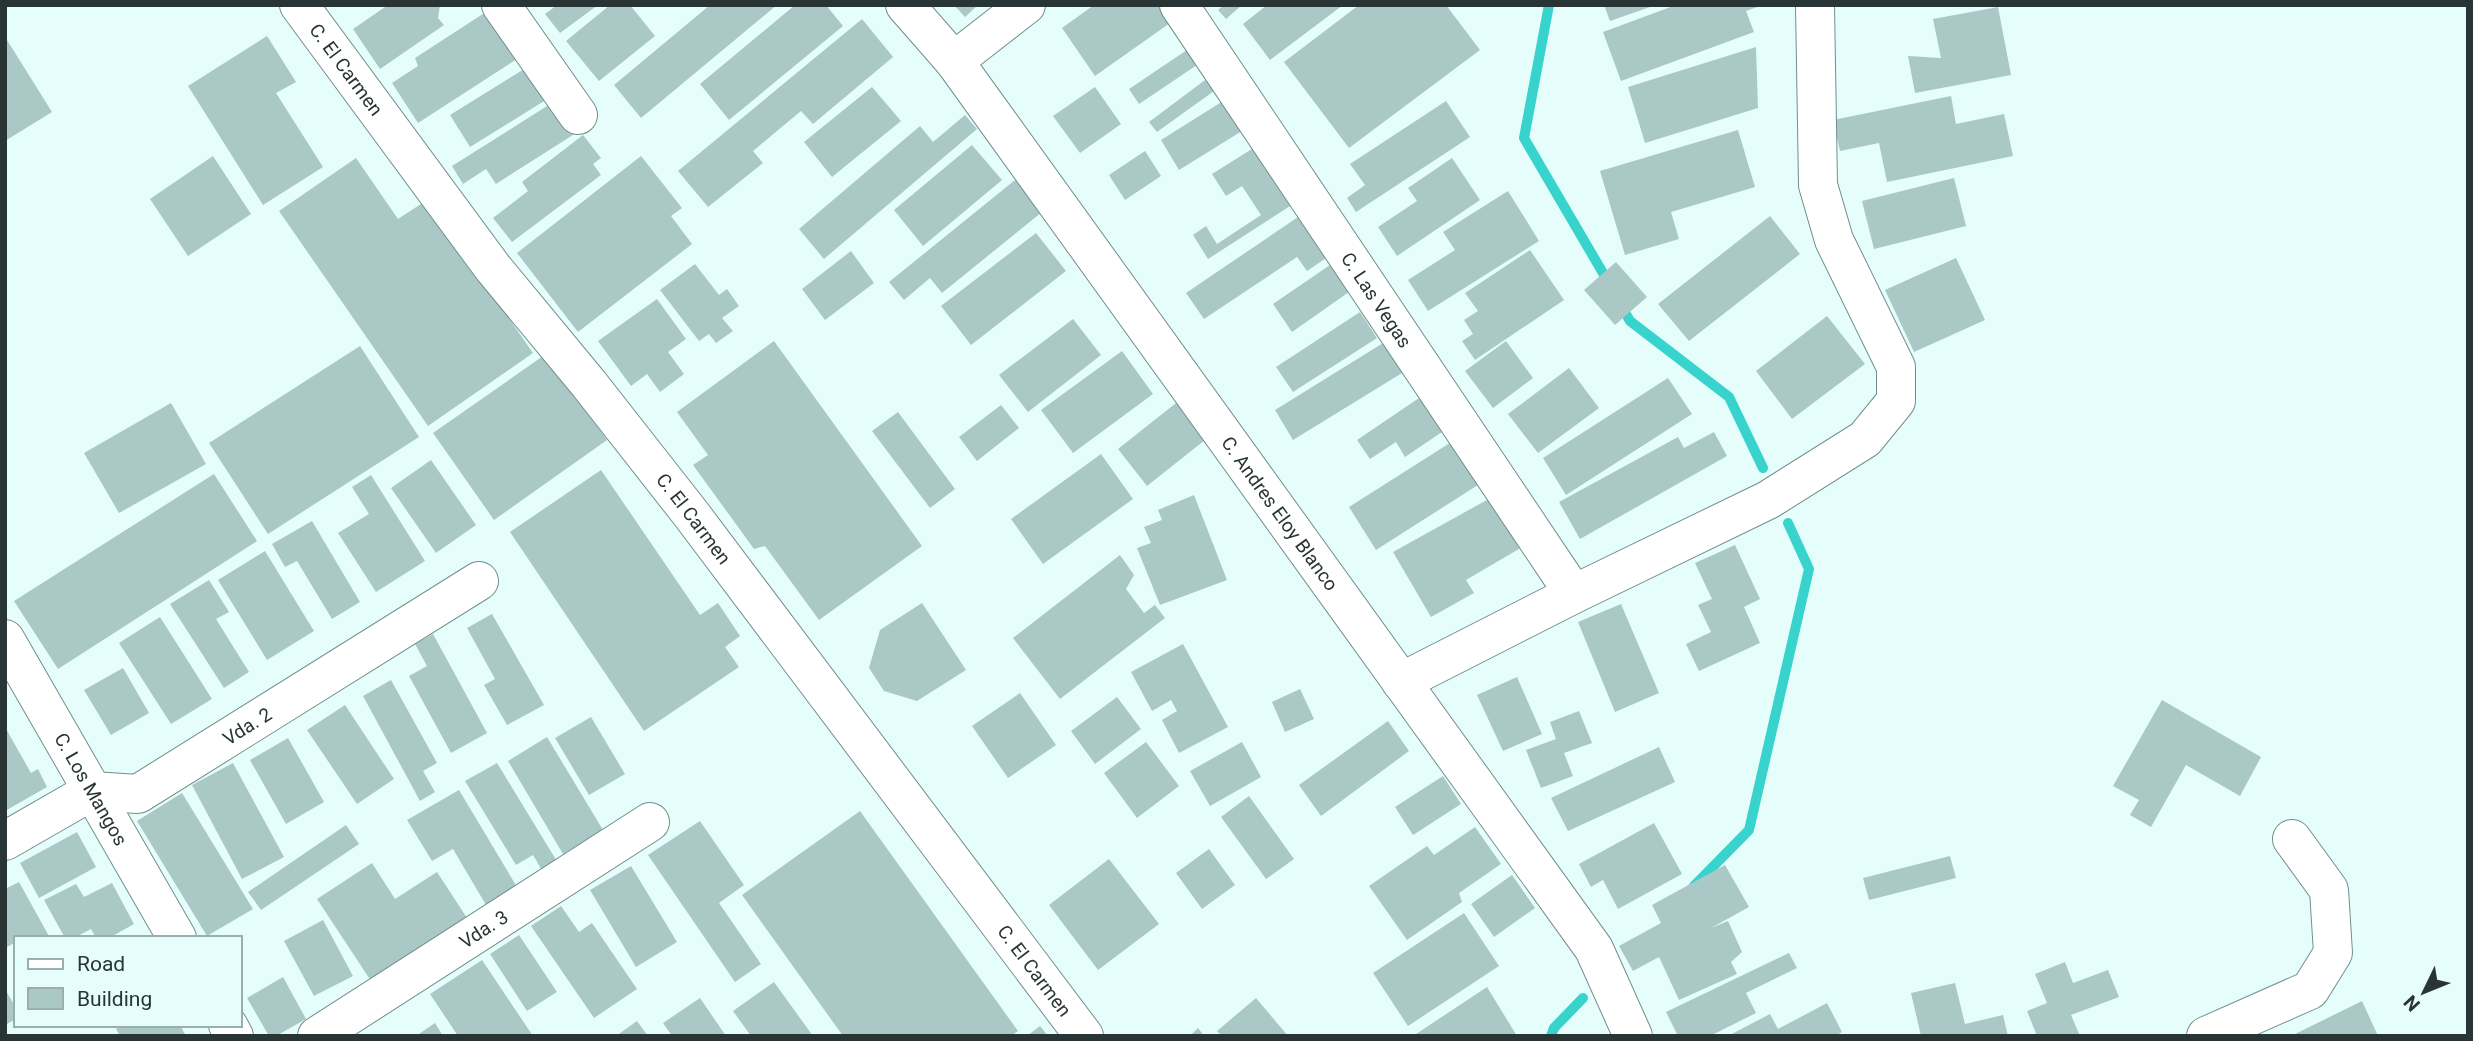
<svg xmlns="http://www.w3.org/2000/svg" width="2473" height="1041" font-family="Roboto,sans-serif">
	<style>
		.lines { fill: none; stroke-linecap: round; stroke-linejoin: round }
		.stream { stroke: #37d3cc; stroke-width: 10 }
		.building { fill: #aac8c6 }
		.minor-casing { stroke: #728f8c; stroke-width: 40 }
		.minor { stroke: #fff; stroke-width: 38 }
		.labels { text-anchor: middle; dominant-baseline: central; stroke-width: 5; stroke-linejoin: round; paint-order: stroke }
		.street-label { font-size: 19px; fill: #293534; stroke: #e5fefc }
	</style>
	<rect width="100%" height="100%" fill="#e5fefc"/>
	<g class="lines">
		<path class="stream" d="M 1549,5 L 1524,138 L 1610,285
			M 1619,302 L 1630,321 L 1729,397 L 1763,468
			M 1694,886 L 1749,830 L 1809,569 L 1788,523
			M 1551,1036 L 1554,1028 L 1583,998"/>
	</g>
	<path class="building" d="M 388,5 L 440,5 L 438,18 L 444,25 L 380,69 L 353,29 Z
		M 557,5 L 598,5 L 560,33 L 545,14 Z
		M 610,5 L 630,5 L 655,36 L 599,81 L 566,41 Z
		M 710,5 L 777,5 L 641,118 L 614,85 Z
		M 795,5 L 826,5 L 843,26 L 729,120 L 700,84 Z
		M 954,5 L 978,5 L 965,17 Z
		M 1094,5 L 1158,5 L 1170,23 L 1095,76 L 1062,28 Z
		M 1224,5 L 1242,5 L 1226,19 L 1218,10 Z
		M 1267,5 L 1343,5 L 1270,60 L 1243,24 Z
		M 1359,5 L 1446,5 L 1480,50 L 1349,148 L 1284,62 Z
		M 1604,5 L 1653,5 L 1653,6 L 1610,21 Z
		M 1676,5 L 1760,6 L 1746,11 L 1754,32 L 1621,81 L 1603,32 Z
		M 1998,7 L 2011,75 L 1915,93 L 1908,56 L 1941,58 L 1933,19 Z
		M 489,10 L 520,57 L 418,123 L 392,83 L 418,66 L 415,58 Z
		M 862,19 L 893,57 L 813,124 L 801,111 L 753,151 L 763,163 L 708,207 L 678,171 Z
		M 267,36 L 296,82 L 276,93 L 323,167 L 263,205 L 188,86 Z
		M 7,40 L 52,112 L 5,141 L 5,41 Z
		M 1756,47 L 1758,108 L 1645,143 L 1628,87 Z
		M 1187,50 L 1197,65 L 1139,104 L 1129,89 Z
		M 529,66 L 549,98 L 470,147 L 450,115 Z
		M 1205,80 L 1214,91 L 1157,132 L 1149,122 Z
		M 872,87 L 901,121 L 832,177 L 804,142 Z
		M 1095,87 L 1121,124 L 1080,153 L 1053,116 Z
		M 1951,96 L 1956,124 L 2004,114 L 2013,156 L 1887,182 L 1879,143 L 1840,151 L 1833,120 Z
		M 555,101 L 576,133 L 496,184 L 486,169 L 463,184 L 452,166 Z
		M 1223,101 L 1242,131 L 1179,170 L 1161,140 Z
		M 1446,101 L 1470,137 L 1356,212 L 1347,198 L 1365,185 L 1350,164 Z
		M 965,115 L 977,129 L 824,259 L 799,229 L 920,126 L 933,142 Z
		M 1738,130 L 1755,187 L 1671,212 L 1679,239 L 1625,255 L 1600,171 Z
		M 583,135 L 601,158 L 593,164 L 601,175 L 512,242 L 493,218 L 528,191 L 522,182 Z
		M 1263,142 L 1301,199 L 1208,259 L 1193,235 L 1206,226 L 1217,244 L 1261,215 L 1242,186 L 1226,196 L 1212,174 Z
		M 972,145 L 1002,180 L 923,246 L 894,210 Z
		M 1145,151 L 1161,176 L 1125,200 L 1109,175 Z
		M 213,156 L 251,214 L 188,256 L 150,199 Z
		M 641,156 L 682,208 L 671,216 L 692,244 L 578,332 L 517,253 Z
		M 356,158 L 398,219 L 427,200 L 533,353 L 428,426 L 279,211 Z
		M 1452,158 L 1480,200 L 1397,256 L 1378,227 L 1417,201 L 1408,188 Z
		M 1954,178 L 1966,226 L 1874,249 L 1862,201 Z
		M 1015,180 L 1042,212 L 942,293 L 930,278 L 904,300 L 889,282 Z
		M 1508,191 L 1539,241 L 1428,311 L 1408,280 L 1455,250 L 1443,232 Z
		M 1304,213 L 1332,254 L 1307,271 L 1297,257 L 1204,319 L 1186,293 Z
		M 1770,216 L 1800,254 L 1689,341 L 1658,304 Z
		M 1036,233 L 1066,271 L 971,345 L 941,306 Z
		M 1530,250 L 1564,300 L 1475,360 L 1462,341 L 1473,334 L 1464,320 L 1478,311 L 1465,293 Z
		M 851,251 L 874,283 L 825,320 L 802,289 Z
		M 1956,258 L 1985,320 L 1914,352 L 1885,290 Z
		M 1616,262 L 1647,297 L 1615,325 L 1584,290 Z
		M 695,264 L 719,295 L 727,289 L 739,306 L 722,318 L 733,331 L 716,343 L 709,334 L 699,341 L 660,290 Z
		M 1330,265 L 1349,292 L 1292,332 L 1273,304 Z
		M 657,299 L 686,339 L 668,352 L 684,374 L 660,392 L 647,374 L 631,386 L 598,341 Z
		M 1360,312 L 1377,338 L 1293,392 L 1276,367 Z
		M 1827,316 L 1865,364 L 1792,419 L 1756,371 Z
		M 1073,319 L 1101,355 L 1028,412 L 999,375 Z
		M 1388,340 L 1407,370 L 1293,440 L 1275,410 Z
		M 774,341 L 922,546 L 819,620 L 765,546 L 754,549 L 693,465 L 708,455 L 677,412 Z
		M 1506,341 L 1533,378 L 1493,408 L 1465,371 Z
		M 360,346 L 419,437 L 268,534 L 209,443 Z
		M 1122,351 L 1153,394 L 1073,453 L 1041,410 Z
		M 546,354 L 607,440 L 494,520 L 433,433 Z
		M 1569,368 L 1599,408 L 1538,453 L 1508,414 Z
		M 1668,378 L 1692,414 L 1566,495 L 1543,458 Z
		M 1422,396 L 1445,430 L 1405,457 L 1396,442 L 1370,459 L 1357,440 Z
		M 1181,399 L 1210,436 L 1147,486 L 1118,449 Z
		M 171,403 L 206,464 L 119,513 L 84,453 Z
		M 1001,405 L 1019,428 L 977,461 L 959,437 Z
		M 898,412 L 955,489 L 930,508 L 872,431 Z
		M 1714,432 L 1727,456 L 1580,539 L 1559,502 L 1678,437 L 1684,448 Z
		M 1453,441 L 1481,483 L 1376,550 L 1349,507 Z
		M 1101,454 L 1133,499 L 1043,564 L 1011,519 Z
		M 431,460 L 476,525 L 436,553 L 391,488 Z
		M 601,470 L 700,615 L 718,603 L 740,636 L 725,647 L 739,667 L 644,731 L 510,532 Z
		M 214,474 L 257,541 L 58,669 L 14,601 Z
		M 371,475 L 425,561 L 376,592 L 338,533 L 369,514 L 352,487 Z
		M 1194,495 L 1227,580 L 1160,605 L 1137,548 L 1151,543 L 1144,527 L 1162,520 L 1158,510 Z
		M 1494,496 L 1524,546 L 1466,580 L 1474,593 L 1431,617 L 1393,552 Z
		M 312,521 L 360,602 L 332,619 L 297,561 L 285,567 L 272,544 Z
		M 1735,545 L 1760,599 L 1744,607 L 1760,643 L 1699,671 L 1686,644 L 1711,632 L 1698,605 L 1712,599 L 1695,563 Z
		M 265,551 L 314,631 L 267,660 L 218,580 Z
		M 1120,555 L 1134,575 L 1126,589 L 1144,613 L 1155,605 L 1165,618 L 1060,699 L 1013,638 Z
		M 209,580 L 229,612 L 216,619 L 249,672 L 224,688 L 170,604 Z
		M 922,603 L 966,670 L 917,701 L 884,691 L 869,668 L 880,630 Z
		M 1621,604 L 1659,693 L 1615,712 L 1578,622 Z
		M 492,614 L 544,705 L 507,725 L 484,685 L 495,679 L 467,628 Z
		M 160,617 L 212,699 L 171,724 L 119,643 Z
		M 433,634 L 487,733 L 451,753 L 409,676 L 427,666 L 415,644 Z
		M 1183,644 L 1228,727 L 1179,753 L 1162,720 L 1177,711 L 1171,700 L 1152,711 L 1131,672 Z
		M 123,668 L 149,713 L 111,735 L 84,690 Z
		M 1517,677 L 1542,734 L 1503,751 L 1477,695 Z
		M 391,680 L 437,763 L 423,771 L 435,792 L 420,801 L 363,696 Z
		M 1300,689 L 1314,719 L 1285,732 L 1272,702 Z
		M 1020,693 L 1056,745 L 1008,778 L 972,726 Z
		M 1117,697 L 1141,729 L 1095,764 L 1071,731 Z
		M 2162,700 L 2261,757 L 2240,796 L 2186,765 L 2151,827 L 2130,815 L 2139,800 L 2113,786 Z
		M 345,705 L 394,779 L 357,804 L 307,730 Z
		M 1579,711 L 1592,743 L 1564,753 L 1573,776 L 1541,788 L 1526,750 L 1556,739 L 1550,722 Z
		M 591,717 L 625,774 L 589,795 L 555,738 Z
		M 1388,721 L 1409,751 L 1321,816 L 1299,785 Z
		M 5,727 L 31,773 L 38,769 L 47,787 L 5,811 Z
		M 547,737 L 603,830 L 563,854 L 508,761 Z
		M 288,738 L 324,802 L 286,824 L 250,760 Z
		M 1146,742 L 1179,786 L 1137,818 L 1104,773 Z
		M 1242,742 L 1261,777 L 1210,806 L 1190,771 Z
		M 1659,747 L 1675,782 L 1568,831 L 1551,798 Z
		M 233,763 L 284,857 L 242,879 L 192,785 Z
		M 497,763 L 558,863 L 543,872 L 533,855 L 516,865 L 465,781 Z
		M 1443,776 L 1461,804 L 1413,835 L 1395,807 Z
		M 459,790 L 517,887 L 486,905 L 453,849 L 432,861 L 407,820 Z
		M 182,793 L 253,909 L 207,936 L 137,821 Z
		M 1249,796 L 1294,859 L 1266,879 L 1221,817 Z
		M 860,811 L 1018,1031 L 1011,1036 L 843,1036 L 742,895 Z
		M 700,821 L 744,885 L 719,903 L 761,964 L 735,982 L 648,855 Z
		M 1654,823 L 1682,874 L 1618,909 L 1603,880 L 1591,887 L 1579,864 Z
		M 346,825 L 359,844 L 261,910 L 248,892 Z
		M 1475,827 L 1501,864 L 1459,893 L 1462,902 L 1407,940 L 1369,886 L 1427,846 L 1434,855 Z
		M 77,832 L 96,867 L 39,898 L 20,863 Z
		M 1209,849 L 1235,885 L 1202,909 L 1176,873 Z
		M 1950,856 L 1956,878 L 1869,900 L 1863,878 Z
		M 1109,859 L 1159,924 L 1098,970 L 1049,905 Z
		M 372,863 L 395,899 L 437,872 L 469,921 L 373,984 L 317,899 Z
		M 1725,865 L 1749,907 L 1711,928 L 1728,921 L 1742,952 L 1731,962 L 1737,974 L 1679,1000 L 1659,957 L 1633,971 L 1619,946 L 1661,923 L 1652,905 Z
		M 631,866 L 677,942 L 636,967 L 590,890 Z
		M 1512,875 L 1535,908 L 1494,937 L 1471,904 Z
		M 19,882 L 50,938 L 16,938 L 16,942 L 7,947 L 5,943 L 5,889 Z
		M 112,883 L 134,924 L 109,938 L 96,938 L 91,929 L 74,938 L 65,938 L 44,900 L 76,884 L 84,897 Z
		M 561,906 L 579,932 L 592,923 L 637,989 L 594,1018 L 531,926 Z
		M 1464,913 L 1499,966 L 1408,1026 L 1373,973 Z
		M 323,920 L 353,976 L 314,996 L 284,941 Z
		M 519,935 L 557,992 L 527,1011 L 490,954 Z
		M 1789,953 L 1797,968 L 1746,993 L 1756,1013 L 1710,1036 L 1678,1036 L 1666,1012 Z
		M 482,960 L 533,1036 L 458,1036 L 430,994 Z
		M 2065,962 L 2073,983 L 2108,970 L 2119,997 L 2071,1015 L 2080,1036 L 2037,1036 L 2027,1011 L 2047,1003 L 2035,974 Z
		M 283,977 L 306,1019 L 276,1036 L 269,1036 L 247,998 Z
		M 774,982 L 813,1036 L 751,1036 L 733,1011 Z
		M 1955,983 L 1965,1024 L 2003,1015 L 2008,1036 L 1921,1036 L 1911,993 Z
		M 1487,987 L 1517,1036 L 1413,1036 Z
		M 5,989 L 16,1008 L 16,1019 L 5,1025 Z
		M 700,998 L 726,1036 L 672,1036 L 663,1023 Z
		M 1256,998 L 1288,1036 L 1222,1036 L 1217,1031 Z
		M 2362,1001 L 2378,1036 L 2291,1036 Z
		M 1827,1003 L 1842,1032 L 1835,1036 L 1728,1036 L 1770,1014 L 1778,1029 Z
		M 637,1021 L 648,1036 L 616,1036 Z
		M 435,1023 L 443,1036 L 416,1036 Z
		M 122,1025 L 180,1025 L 186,1036 L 120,1036 L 116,1029 Z
		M 1040,1026 L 1048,1036 L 1027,1036 Z
		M 1198,1028 L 1204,1036 L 1190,1036 Z"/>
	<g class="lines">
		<g class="minor-casing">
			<g id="minor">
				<path id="s1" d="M 299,5 L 493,268 L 589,384 L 691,514 L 1084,1036"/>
				<path d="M 501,5 L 578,115"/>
				<path id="s2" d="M 905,5 L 954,61 L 1594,949 L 1633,1036"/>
				<path id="s3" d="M 1179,5 L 1574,594"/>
				<path d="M 954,61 L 1026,5"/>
				<path id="s4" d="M 5,639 L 177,938"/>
				<path d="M 1401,682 L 1574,594 L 1768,500 L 1865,439 L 1896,401 L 1896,367 L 1834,240 L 1818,185 L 1815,5"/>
				<path id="s5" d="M 5,841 L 92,791 L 138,794 L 479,581"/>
				<path d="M 228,1025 L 234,1036"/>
				<path id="s6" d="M 317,1036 L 650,822"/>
				<path d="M 2206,1036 L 2310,990 L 2333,953 L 2329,890 L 2292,839"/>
			</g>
		</g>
		<use href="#minor" class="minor"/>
	</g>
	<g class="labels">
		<g class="street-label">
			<text stroke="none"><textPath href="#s1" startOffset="80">C. El Carmen</textPath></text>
			<text stroke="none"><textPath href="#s3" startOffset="355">C. Las Vegas</textPath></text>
			<text stroke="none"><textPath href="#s2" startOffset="632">C. Andres Eloy Blanco</textPath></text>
			<text stroke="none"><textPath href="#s1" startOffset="648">C. El Carmen</textPath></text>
			<text stroke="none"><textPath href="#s5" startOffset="275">Vda. 2</textPath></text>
			<text stroke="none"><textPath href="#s4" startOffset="173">C. Los Mangos</textPath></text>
			<text stroke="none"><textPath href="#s6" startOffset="198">Vda. 3</textPath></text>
			<text stroke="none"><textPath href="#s1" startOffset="1214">C. El Carmen</textPath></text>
		</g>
	</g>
	<rect width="2473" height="1041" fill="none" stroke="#293534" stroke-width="14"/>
	<rect x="14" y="936" width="228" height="91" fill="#e5fefc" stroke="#9aaeac" stroke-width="2"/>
	<rect x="28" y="959" width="35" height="10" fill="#ffffff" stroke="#9aaeac" stroke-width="2"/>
	<text x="77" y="971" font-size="21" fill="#293534">Road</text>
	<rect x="28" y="988" width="35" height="21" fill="#aac8c6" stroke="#9aaeac" stroke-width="2"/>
	<text x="77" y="1006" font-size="21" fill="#293534">Building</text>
	<g transform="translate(2424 992) rotate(227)" stroke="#e5fefc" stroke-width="5" paint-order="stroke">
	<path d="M0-5L12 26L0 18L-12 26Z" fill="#293534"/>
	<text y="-10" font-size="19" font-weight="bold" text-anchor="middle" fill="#293534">N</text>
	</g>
</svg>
